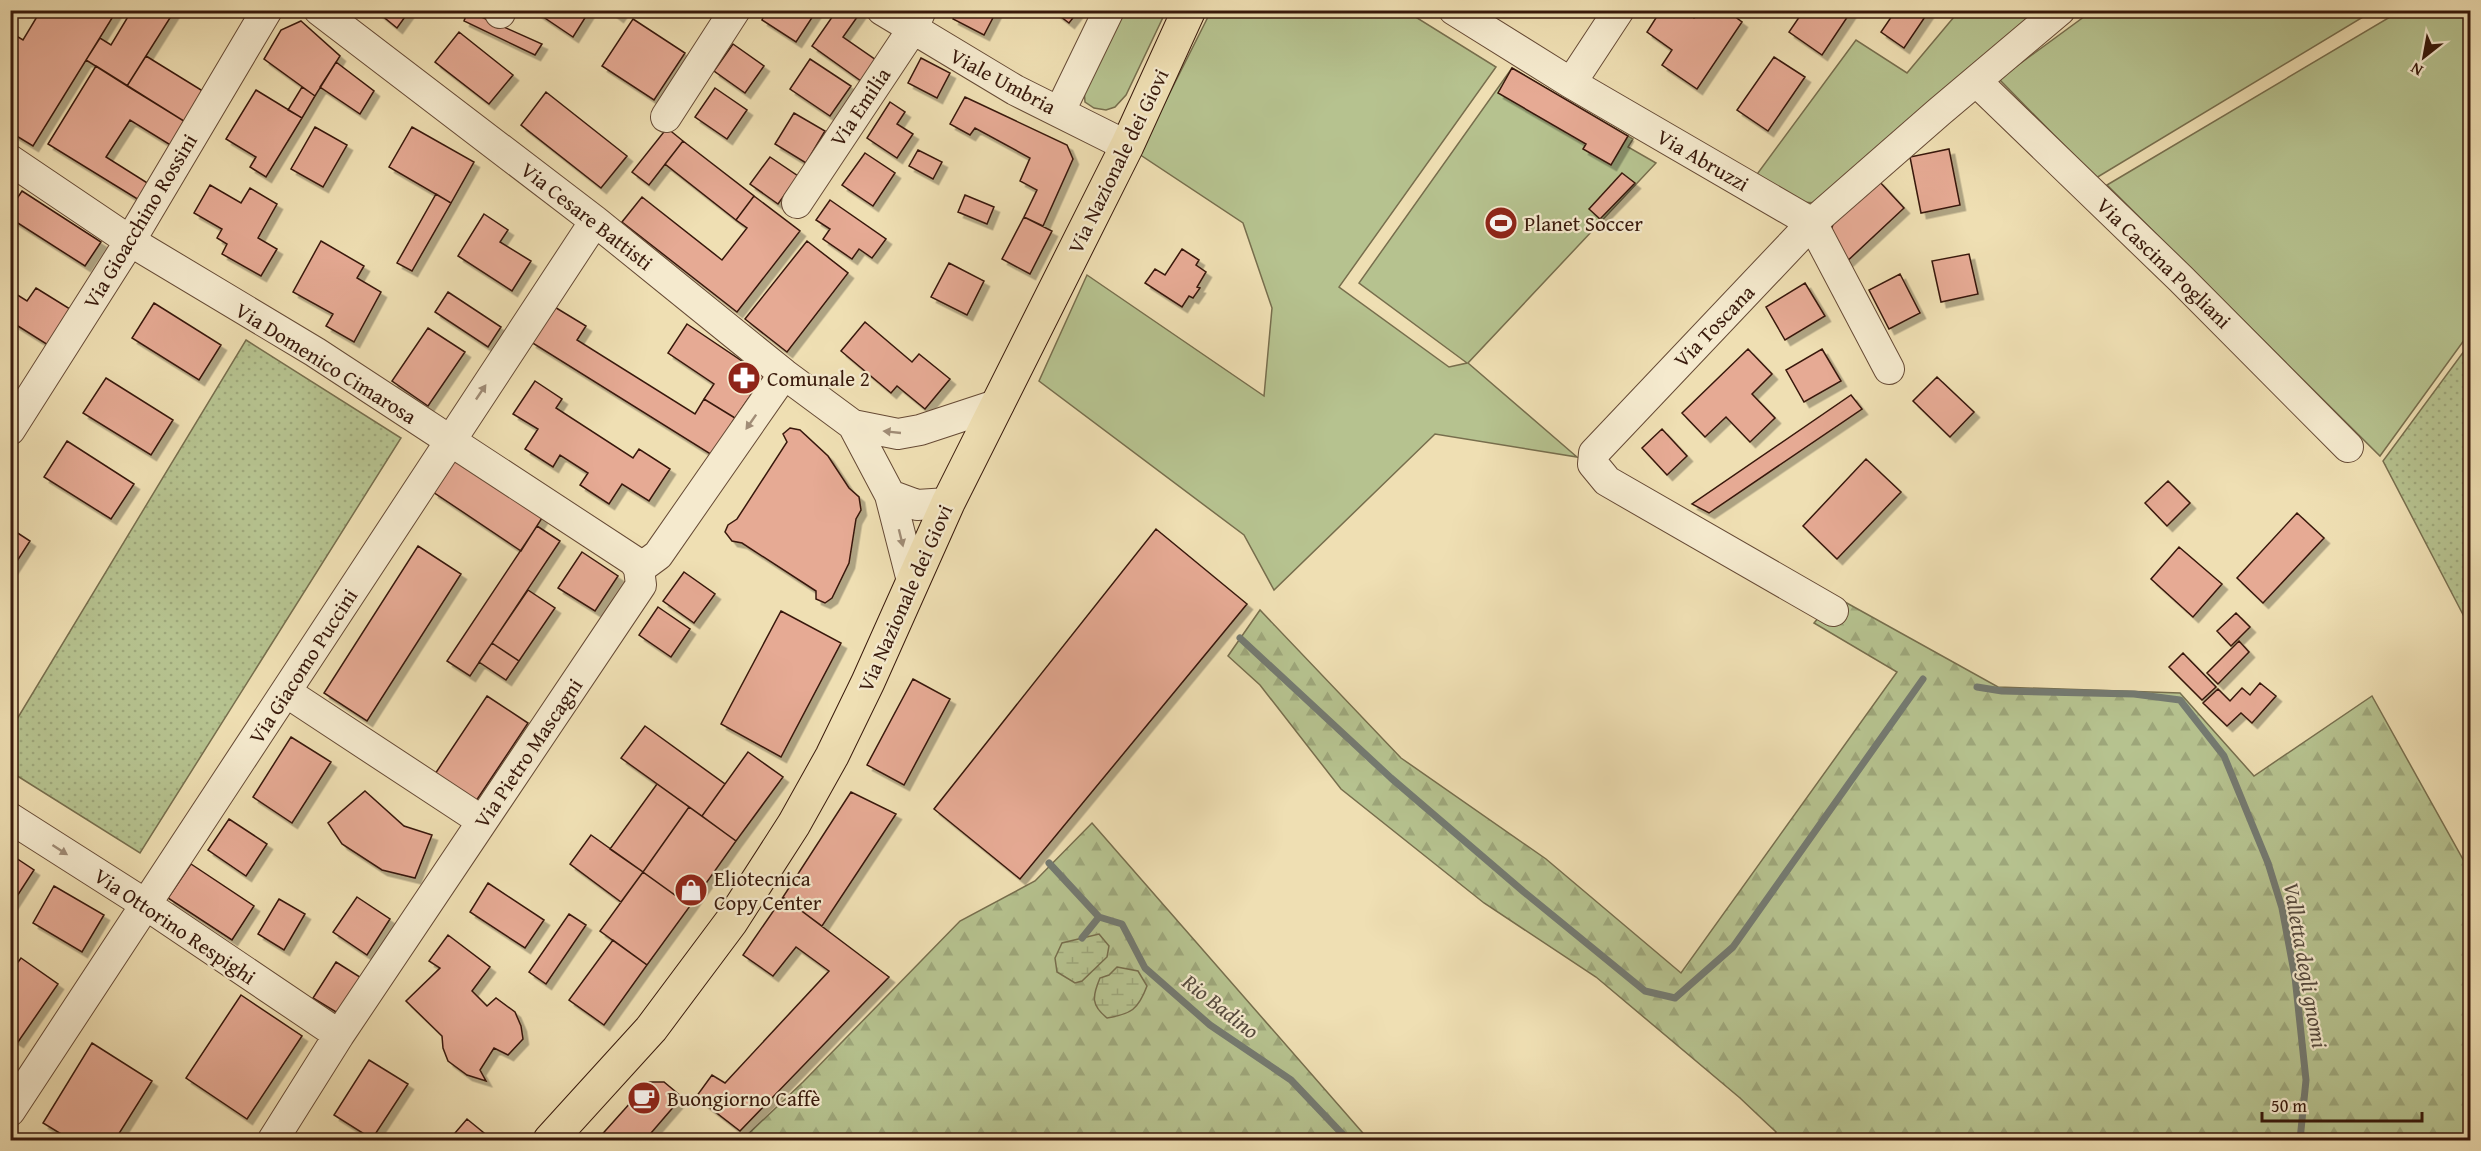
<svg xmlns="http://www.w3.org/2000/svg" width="2481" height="1151" font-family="'Gentium Book Plus',serif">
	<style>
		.green { fill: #b6c28f; stroke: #776e4d; stroke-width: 1.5 }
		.forest { fill: url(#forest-firs); stroke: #776e4d; stroke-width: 1.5 }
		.wetland { fill: url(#wetland-marsh); stroke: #776e4d; stroke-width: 1.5 }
		.park { fill: url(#park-dots); stroke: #776e4d; stroke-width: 1.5 }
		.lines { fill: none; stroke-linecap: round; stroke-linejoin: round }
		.stream { stroke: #747a71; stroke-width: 7 }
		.building { fill: #e6aa94; stroke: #38190b; stroke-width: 1.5; filter: url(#shadow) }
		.minor-casing { stroke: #664a35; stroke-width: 32 }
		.major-casing { stroke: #38190b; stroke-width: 35 }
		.minor { stroke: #f5eace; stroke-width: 30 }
		.major { stroke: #efdfb3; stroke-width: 33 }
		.oneway { fill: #a08c76 }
		.labels { text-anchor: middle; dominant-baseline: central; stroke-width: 4.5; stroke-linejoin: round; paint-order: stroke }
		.street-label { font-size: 21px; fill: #38190b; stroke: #f5eace }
		.poi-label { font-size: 21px; fill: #38190b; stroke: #f5eace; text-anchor: start }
		.water-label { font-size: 22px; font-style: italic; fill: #564a3e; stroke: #f5eace }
	</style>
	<defs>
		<pattern id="forest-firs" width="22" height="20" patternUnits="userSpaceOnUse" patternTransform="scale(1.5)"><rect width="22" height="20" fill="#b6c28f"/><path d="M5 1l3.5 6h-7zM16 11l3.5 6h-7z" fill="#9da67a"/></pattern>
		<pattern id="wetland-marsh" width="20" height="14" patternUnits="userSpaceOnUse" patternTransform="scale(1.5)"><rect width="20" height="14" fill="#b6c28f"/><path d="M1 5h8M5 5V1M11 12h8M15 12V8" fill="none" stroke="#9da67a"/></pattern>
		<pattern id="park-dots" width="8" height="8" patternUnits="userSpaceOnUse" patternTransform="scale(1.5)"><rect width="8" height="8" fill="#b6c28f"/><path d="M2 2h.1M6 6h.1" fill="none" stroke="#9da67a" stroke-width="1.8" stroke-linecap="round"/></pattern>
		<filter id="shadow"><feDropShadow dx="5.5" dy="5.5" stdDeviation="0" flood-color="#0004"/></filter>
	</defs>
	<rect width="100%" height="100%" fill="#efdfb3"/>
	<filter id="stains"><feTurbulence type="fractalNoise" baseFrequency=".00333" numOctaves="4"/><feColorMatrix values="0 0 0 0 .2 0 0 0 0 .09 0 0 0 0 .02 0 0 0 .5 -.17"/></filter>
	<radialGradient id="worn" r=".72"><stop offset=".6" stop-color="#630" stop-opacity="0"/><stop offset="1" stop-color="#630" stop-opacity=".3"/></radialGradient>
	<path class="green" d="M 1121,11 L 1166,11 L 1126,95 L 1115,107 L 1106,110 L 1094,108 L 1085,102 L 1084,89 Z
		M 1211,11 L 1406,11 L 1496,67 L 1339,287 L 1449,367 L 1467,363 L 1359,283 L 1512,68 L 1633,139 L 1628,147 L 1656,163 L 1468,363 L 1577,457 L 1435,434 L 1274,590 L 1244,535 L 1039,381 L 1087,275 L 1264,396 L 1272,308 L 1243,223 L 1139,154 Z
		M 1959,11 L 2037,11 L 1818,203 L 1800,202 L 1755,177 L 1856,40 L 1907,73 Z
		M 2092,11 L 2373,11 L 2096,178 L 1999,79 Z
		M 2400,11 L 2470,11 L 2470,332 L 2380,456 L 2107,185 Z"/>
	<path class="forest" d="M 1836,597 L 1998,687 L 2180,693 L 2254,776 L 2372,696 L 2470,872 L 2470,1140 L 1773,1140 L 1776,1132 L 1740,1098 L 1596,977 L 1484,903 L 1341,789 L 1260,685 L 1228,656 L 1260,610 L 1401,758 L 1546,859 L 1681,973 L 1897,672 L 1814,623 Z
		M 1092,823 L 1369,1140 L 742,1140 L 803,1082 L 960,921 L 1035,881 Z"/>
	<path class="wetland" d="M 1099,934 L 1109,946 L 1107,957 L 1082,981 L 1075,983 L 1057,972 L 1055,958 L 1062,943 Z
		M 1117,967 L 1138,971 L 1147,986 C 1138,1010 1131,1014 1107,1018 C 1091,1005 1092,997 1100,978 L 1109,975 Z"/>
	<path class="park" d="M 246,340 L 401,438 L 140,853 L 11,772 L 11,729 Z
		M 2470,343 L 2470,628 L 2383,461 Z"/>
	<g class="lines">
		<path class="stream" d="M 1240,638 L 1391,778 L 1524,892 L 1645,991 L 1675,998 L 1733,947 L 1923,679
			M 1977,687 L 2002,691 L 2134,694 L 2180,700 L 2224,756 L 2268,863 L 2282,908 L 2295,977 L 2306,1080 L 2300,1140
			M 1049,863 L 1099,917
			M 1082,938 L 1099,917 L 1122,924 L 1145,968 L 1210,1025 L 1291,1080 L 1348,1140"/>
	</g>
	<path class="building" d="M 41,10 L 117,10 L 33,146 L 10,132 L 10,32 L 23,40 Z
		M 132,10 L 175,10 L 127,86 L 86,60 L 100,38 L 111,45 Z
		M 375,10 L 410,10 L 397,28 Z
		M 533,10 L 590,10 L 573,37 Z
		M 609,10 L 623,10 L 618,17 Z
		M 767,10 L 817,10 L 796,42 L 762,20 Z
		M 837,10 L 857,10 L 860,13 L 843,37 L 876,60 L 861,81 L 812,46 Z
		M 957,10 L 997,10 L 984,35 L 953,19 Z
		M 1052,10 L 1079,10 L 1069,23 Z
		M 1661,10 L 1683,10 L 1694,18 L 1699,10 L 1726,10 L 1742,22 L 1697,89 L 1662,65 L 1672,50 L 1647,32 Z
		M 1804,10 L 1852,10 L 1822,55 L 1789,32 Z
		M 1896,10 L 1929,11 L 1904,48 L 1881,32 Z
		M 468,11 L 542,44 L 535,55 L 464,21 Z
		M 633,19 L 685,53 L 654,100 L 602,66 Z
		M 301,21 L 340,56 L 315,96 L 264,59 L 281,30 Z
		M 459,32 L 513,75 L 489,104 L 435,62 Z
		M 733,44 L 764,66 L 745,93 L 714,71 Z
		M 146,56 L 206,93 L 187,123 L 127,86 Z
		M 1774,57 L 1805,77 L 1768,131 L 1737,110 Z
		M 921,58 L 950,73 L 937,98 L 908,83 Z
		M 810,59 L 851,86 L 830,116 L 790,89 Z
		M 336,62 L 374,91 L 360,114 L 320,87 Z
		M 96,66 L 187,123 L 172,146 L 130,120 L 106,157 L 149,184 L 139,200 L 48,144 Z
		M 1512,68 L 1628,136 L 1611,165 L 1583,149 L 1586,144 L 1498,93 Z
		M 302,87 L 315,96 L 302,118 L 288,110 Z
		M 715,88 L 747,110 L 727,139 L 695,117 Z
		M 256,90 L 302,118 L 266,177 L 250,167 L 256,157 L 226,139 Z
		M 546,92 L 627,156 L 601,188 L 521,125 Z
		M 965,97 L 1067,145 L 1073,159 L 1043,226 L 1024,217 L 1037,190 L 1020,181 L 1030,158 L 975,128 L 970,135 L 950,124 Z
		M 890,102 L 905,112 L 897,124 L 913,134 L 897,158 L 867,138 Z
		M 794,113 L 825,131 L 806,163 L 775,144 Z
		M 315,127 L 347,145 L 323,187 L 291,169 Z
		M 412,127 L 474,162 L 451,203 L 389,167 Z
		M 667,128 L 683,141 L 649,185 L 632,172 Z
		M 683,141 L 754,196 L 736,220 L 665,164 Z
		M 1949,149 L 1960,205 L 1921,213 L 1910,157 Z
		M 918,150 L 942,162 L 933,179 L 909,166 Z
		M 865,153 L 895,173 L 873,206 L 842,185 Z
		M 770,157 L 798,176 L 778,204 L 750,184 Z
		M 1622,173 L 1635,183 L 1600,219 L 1589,209 Z
		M 1878,180 L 1904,208 L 1842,266 L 1830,234 L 1834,221 Z
		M 210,185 L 241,203 L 250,188 L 277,204 L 258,238 L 277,249 L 261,276 L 222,254 L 227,244 L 217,238 L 222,229 L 194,213 Z
		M 22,191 L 101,242 L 85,266 L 10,218 L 10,209 Z
		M 436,194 L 451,203 L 412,271 L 397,263 Z
		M 965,195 L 994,207 L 987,224 L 958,212 Z
		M 754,196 L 800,231 L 737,312 L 622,222 L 642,197 L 722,260 L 747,228 L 736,220 Z
		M 830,200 L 886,239 L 872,258 L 859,249 L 852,259 L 823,239 L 830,229 L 816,220 Z
		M 484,214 L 508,230 L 500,242 L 531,261 L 512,291 L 458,256 Z
		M 1024,217 L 1052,231 L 1030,274 L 1002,259 Z
		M 321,241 L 364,266 L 357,278 L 381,292 L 354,342 L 326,326 L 333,314 L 293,292 Z
		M 807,241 L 848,273 L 787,352 L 745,319 Z
		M 1182,249 L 1199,260 L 1196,265 L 1206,272 L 1197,287 L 1200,288 L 1193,298 L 1189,296 L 1182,307 L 1145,283 L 1155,269 L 1165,275 Z
		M 1969,254 L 1978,294 L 1941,302 L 1932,261 Z
		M 949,263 L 984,281 L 967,315 L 931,297 Z
		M 1900,274 L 1920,313 L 1889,329 L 1869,290 Z
		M 1805,283 L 1825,316 L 1785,340 L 1766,307 Z
		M 36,288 L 70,309 L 48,345 L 10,321 L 10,302 L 16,294 L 27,301 Z
		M 448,292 L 501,327 L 488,347 L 435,312 Z
		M 154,303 L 221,345 L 199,380 L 132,338 Z
		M 553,306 L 586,326 L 577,340 L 695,414 L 704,399 L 735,418 L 712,455 L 531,342 Z
		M 865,322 L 912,362 L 919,354 L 950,379 L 925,409 L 897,386 L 891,393 L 841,351 Z
		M 687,324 L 764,376 L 735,418 L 704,399 L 714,384 L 668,353 Z
		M 428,328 L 465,352 L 428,406 L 392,381 Z
		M 1748,349 L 1772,374 L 1752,394 L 1775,418 L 1750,442 L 1726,417 L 1705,437 L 1682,413 Z
		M 1822,349 L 1841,381 L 1804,402 L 1786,370 Z
		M 1937,377 L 1974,412 L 1950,437 L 1913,401 Z
		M 106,378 L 173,420 L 151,455 L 83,413 Z
		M 535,381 L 562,399 L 556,408 L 633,458 L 639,449 L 670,469 L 649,501 L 622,484 L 609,504 L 580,485 L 588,473 L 560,455 L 553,467 L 525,449 L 538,429 L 513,414 Z
		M 1851,395 L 1862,409 L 1709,513 L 1692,504 Z
		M 790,428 L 800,430 L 828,456 L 849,488 L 859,497 L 861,510 L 856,519 L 849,563 L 832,598 L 825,603 L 816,599 L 816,591 L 742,543 L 732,541 L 725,532 L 728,525 L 737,519 L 787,442 L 783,434 Z
		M 1662,429 L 1687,456 L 1667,475 L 1642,448 Z
		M 67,441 L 134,484 L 111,519 L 44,477 Z
		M 1866,459 L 1901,492 L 1837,559 L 1803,526 Z
		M 454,460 L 542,518 L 521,551 L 433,492 Z
		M 2168,481 L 2190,503 L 2167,526 L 2145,503 Z
		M 2297,513 L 2324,538 L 2263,603 L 2237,578 Z
		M 537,526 L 560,541 L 470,676 L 447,661 Z
		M 10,528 L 30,541 L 10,572 Z
		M 1156,529 L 1247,604 L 1020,879 L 934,809 Z
		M 418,546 L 461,574 L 367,721 L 324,693 Z
		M 2179,547 L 2222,584 L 2193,617 L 2151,579 Z
		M 582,552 L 618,576 L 595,611 L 558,588 Z
		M 684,572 L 715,594 L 694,623 L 663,601 Z
		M 528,590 L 555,608 L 519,661 L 492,643 Z
		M 658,607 L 690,629 L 671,657 L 639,635 Z
		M 781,611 L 841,643 L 781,757 L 721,724 Z
		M 2236,613 L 2250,627 L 2231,646 L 2217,631 Z
		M 2239,641 L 2249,652 L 2218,684 L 2207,673 Z
		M 492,643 L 519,661 L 506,680 L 479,662 Z
		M 2183,653 L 2216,687 L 2202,700 L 2169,667 Z
		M 913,679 L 950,699 L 904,785 L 867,765 Z
		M 2260,683 L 2276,696 L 2252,723 L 2241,713 L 2227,726 L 2203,703 L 2218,689 L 2230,701 L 2242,688 L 2250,695 Z
		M 487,696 L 528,723 L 476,801 L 435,774 Z
		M 645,726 L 725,784 L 702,816 L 621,758 Z
		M 291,737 L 331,762 L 292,823 L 253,797 Z
		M 748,752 L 783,777 L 736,841 L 702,816 Z
		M 657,784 L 689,807 L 643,872 L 610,849 Z
		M 365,791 L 404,826 L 432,835 L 415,878 L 382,870 L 342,844 L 328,823 Z
		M 851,792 L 896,814 L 822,926 L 783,897 Z
		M 689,807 L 736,841 L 690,906 L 643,872 Z
		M 229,819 L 267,844 L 246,876 L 208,850 Z
		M 591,835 L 643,872 L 621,902 L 570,864 Z
		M 10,854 L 34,870 L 10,907 Z
		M 191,864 L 254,906 L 232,940 L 168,898 Z
		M 643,872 L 690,906 L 647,965 L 600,931 Z
		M 488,883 L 544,920 L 525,948 L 470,912 Z
		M 54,886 L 104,915 L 82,952 L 33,923 Z
		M 357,897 L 390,919 L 367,955 L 333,932 Z
		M 783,897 L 889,977 L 740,1131 L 696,1097 L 712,1075 L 725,1083 L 829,971 L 796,947 L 773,976 L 743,955 Z
		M 279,899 L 305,914 L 284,950 L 258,934 Z
		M 569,914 L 586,925 L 546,984 L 529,972 Z
		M 448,935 L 490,967 L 472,991 L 487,1006 L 496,998 L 515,1012 L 521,1026 L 523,1039 L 508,1055 L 494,1048 L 480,1070 L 486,1081 L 467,1075 L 448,1061 L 443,1048 L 442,1036 L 406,1001 L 440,968 L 429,961 Z
		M 613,940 L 647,965 L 604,1025 L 569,1000 Z
		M 21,958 L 58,984 L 18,1042 L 10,1037 L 10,973 Z
		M 336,962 L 363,979 L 341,1015 L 313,998 Z
		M 241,995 L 302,1036 L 247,1119 L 186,1078 Z
		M 92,1043 L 152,1081 L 115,1140 L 71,1140 L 43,1123 Z
		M 369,1060 L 408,1084 L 372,1139 L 334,1115 Z
		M 649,1082 L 664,1082 L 682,1097 L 645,1140 L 597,1140 Z
		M 467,1119 L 489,1137 L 486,1140 L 449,1140 Z"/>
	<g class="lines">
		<g class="minor-casing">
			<path id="minor" d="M 319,10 L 595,221 L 784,374 L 853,425 L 890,495 L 912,581
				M 882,10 L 1015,90 L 1127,146
				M 1454,10 L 1571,83 L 1812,223 L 1889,369
				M 500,13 L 501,10
				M 1976,81 L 2181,279 L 2348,447
				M 1571,83 L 1619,10
				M 1060,111 L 1109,10
				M 666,117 L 735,10
				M 10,160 L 130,241 L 315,352 L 634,561 L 639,569 L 641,585 L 339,1035 L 273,1140
				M 797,203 L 912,30 L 921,10
				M 853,425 L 898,434 L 920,430 L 999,404
				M 10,430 L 130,241 L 267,10
				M 890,495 L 917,505 L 948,503
				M 639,569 L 658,555 L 784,374
				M 1833,611 L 1607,481 L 1593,464 L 1594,453 L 1812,223 L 1939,112 L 2060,10
				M 286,692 L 482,821
				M 10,818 L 145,904 L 339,1035
				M 10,1111 L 595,221"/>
		</g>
		<g class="major-casing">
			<path id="major" d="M 550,1140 L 651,1029 L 731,922 L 794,824 L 832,756 L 868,682 L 948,503 L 1127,146 L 1189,10"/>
		</g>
		<use href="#minor" class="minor"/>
		<use href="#major" class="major"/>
	</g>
	<defs><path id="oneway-solid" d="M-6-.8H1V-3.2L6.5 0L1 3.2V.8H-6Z" transform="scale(1.5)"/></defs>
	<g class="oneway">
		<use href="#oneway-solid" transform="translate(481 392) rotate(-56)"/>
		<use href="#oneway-solid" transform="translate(751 422) rotate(125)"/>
		<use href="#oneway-solid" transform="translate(892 432) rotate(-174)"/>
		<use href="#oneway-solid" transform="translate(901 538) rotate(76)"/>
		<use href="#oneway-solid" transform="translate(60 850) rotate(33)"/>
	</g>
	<defs>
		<g id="stadium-disc" transform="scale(1.725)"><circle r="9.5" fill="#8f2418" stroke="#f5eace"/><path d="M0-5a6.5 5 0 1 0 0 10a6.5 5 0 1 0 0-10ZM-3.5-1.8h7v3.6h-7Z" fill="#fff"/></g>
		<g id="pharmacy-disc" transform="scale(1.725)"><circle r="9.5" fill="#8f2418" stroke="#f5eace"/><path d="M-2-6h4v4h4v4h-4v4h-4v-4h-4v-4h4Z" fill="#fff"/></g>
		<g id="shop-disc" transform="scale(1.725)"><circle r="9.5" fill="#8f2418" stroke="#f5eace"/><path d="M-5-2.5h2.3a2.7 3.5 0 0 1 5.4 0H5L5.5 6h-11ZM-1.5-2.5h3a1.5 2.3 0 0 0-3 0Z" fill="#fff"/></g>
		<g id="cafe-disc" transform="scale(1.725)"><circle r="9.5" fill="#8f2418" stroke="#f5eace"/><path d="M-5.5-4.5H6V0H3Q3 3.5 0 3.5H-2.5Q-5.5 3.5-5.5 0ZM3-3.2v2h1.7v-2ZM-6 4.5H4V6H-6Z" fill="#fff"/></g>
	</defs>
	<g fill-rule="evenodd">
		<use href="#stadium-disc" x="1501" y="223"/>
		<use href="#pharmacy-disc" x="744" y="378"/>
		<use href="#shop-disc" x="691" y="890"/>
		<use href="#cafe-disc" x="644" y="1098"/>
	</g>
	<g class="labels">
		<g class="street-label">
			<text transform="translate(1003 81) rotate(28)">Viale Umbria</text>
			<text transform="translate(860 107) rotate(-56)">Via Emilia</text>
			<text transform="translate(1703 160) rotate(30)">Via Abruzzi</text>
			<text transform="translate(1118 161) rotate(-64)">Via Nazionale dei Giovi</text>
			<text transform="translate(587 216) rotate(38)">Via Cesare Battisti</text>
			<text transform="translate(140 221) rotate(-59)">Via Gioacchino Rossini</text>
			<text transform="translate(2164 263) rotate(44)">Via Cascina Pogliani</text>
			<text transform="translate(1714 326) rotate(-46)">Via Toscana</text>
			<text transform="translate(326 363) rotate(32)">Via Domenico Cimarosa</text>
			<text transform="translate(905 598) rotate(-66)">Via Nazionale dei Giovi</text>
			<text transform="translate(303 666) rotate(-57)">Via Giacomo Puccini</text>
			<text transform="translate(528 753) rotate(-56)">Via Pietro Mascagni</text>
			<text transform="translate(175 926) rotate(34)">Via Ottorino Respighi</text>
		</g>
		<g class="poi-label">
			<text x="1524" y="223">Planet Soccer</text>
			<text x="767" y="378">Comunale 2</text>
			<text x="714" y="878">Eliotecnica<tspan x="714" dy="24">Copy Center</tspan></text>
			<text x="667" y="1098">Buongiorno Caffè</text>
		</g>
		<g class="water-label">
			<text transform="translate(2306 965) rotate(80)">Valletta degli gnomi</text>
			<text transform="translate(1221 1006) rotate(38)">Rio Badino</text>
		</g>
	</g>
	<rect width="2481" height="1151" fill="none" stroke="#efdfb3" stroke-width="36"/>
	<rect x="12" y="12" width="2457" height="1127" fill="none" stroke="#38190b" stroke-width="3"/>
	<rect x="18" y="18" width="2445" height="1115" fill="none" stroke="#38190b" stroke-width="1.5"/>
	<g transform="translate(2424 57) rotate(211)" stroke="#f5eace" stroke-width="4.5" paint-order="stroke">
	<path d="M0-4.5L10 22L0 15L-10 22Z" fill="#38190b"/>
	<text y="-9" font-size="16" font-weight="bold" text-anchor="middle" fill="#38190b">N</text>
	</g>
	<path d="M2262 1112v9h160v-9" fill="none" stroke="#38190b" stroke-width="3"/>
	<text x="2271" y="1112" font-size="18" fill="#38190b" stroke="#f5eace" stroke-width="4.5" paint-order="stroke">50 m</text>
	<rect width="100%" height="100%" filter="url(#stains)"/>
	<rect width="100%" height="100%" fill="url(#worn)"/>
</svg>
